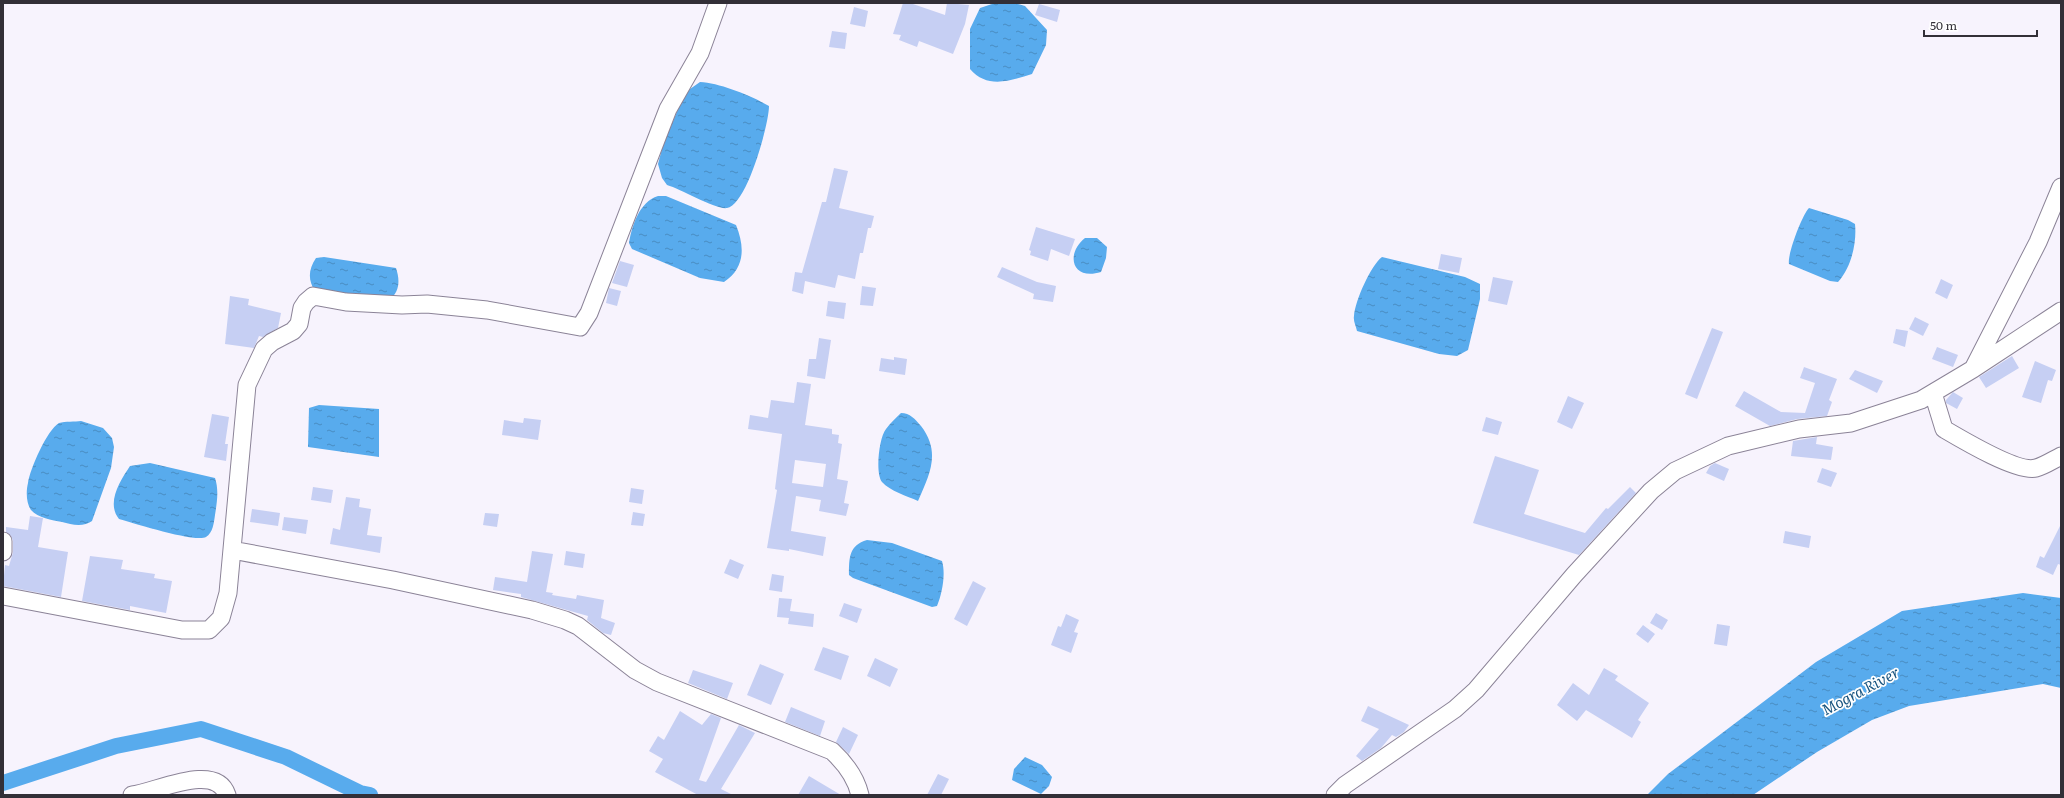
<svg xmlns="http://www.w3.org/2000/svg" width="2064" height="798" font-family="Literata,serif">
	<style>
		.water { fill: url(#water-ripples) }
		.lines { fill: none; stroke-linecap: round; stroke-linejoin: round }
		.canal { stroke: #58abed; stroke-width: 16 }
		.building { fill: #c6cff3; fill-rule: evenodd }
		.minor-casing { stroke: #8b8397; stroke-width: 19 }
		.minor { stroke: #fff; stroke-width: 17 }
		.labels { text-anchor: middle; dominant-baseline: central; stroke-width: 3.5; stroke-linejoin: round; paint-order: stroke }
		.water-label { font-size: 15px; font-style: italic; fill: #195580; stroke: #fff }
	</style>
	<defs>
		<pattern id="water-ripples" width="26" height="14" patternUnits="userSpaceOnUse"><rect width="26" height="14" fill="#58abed"/><path d="M2 4q2-2 4 0t4 0M15 11q2-2 4 0t4 0" fill="none" stroke="#498cc1"/></pattern>
	</defs>
	<rect width="100%" height="100%" fill="#f7f3fd"/>
	<path class="water" d="M 995,3 L 1018,4 L 1025,6 L 1047,30 L 1046,45 L 1032,74 C 1010,81 987,89 970,69 L 970,29 L 980,8 Z
		M 700,82 C 720,83 752,96 769,106 C 769,124 747,205 727,208 C 716,210 681,189 667,185 L 662,178 L 658,164 L 663,145 L 681,102 L 690,89 Z
		M 658,196 L 666,196 L 736,225 C 745,247 745,268 724,282 L 700,278 L 632,249 L 629,243 C 632,226 639,202 658,196 Z
		M 1809,208 L 1848,220 L 1855,224 C 1857,243 1851,268 1838,282 L 1830,281 L 1789,264 C 1787,255 1802,215 1809,208 Z
		M 1085,238 L 1097,238 L 1107,247 L 1106,258 L 1101,272 C 1072,281 1065,254 1085,238 Z
		M 324,257 L 396,268 C 400,280 400,292 389,300 L 315,291 C 308,280 308,270 316,258 Z
		M 1382,257 L 1465,277 L 1480,284 L 1480,299 L 1468,350 L 1457,356 L 1439,354 L 1357,331 C 1356,326 1353,321 1354,316 C 1355,301 1371,265 1382,257 Z
		M 319,405 L 379,409 L 379,457 L 308,447 L 309,408 Z
		M 901,413 C 910,413 915,419 921,426 C 941,452 930,474 918,501 C 907,496 890,491 882,482 C 875,474 879,437 886,429 C 890,423 896,418 901,413 Z
		M 81,421 L 103,428 L 112,438 L 114,447 L 111,468 L 92,521 C 84,527 72,525 62,522 C 52,520 38,518 31,510 C 26,503 26,491 28,483 C 30,469 47,430 59,423 C 65,421 75,422 81,421 Z
		M 150,463 L 215,478 C 219,490 217,502 215,515 C 214,522 213,533 206,537 C 196,543 133,523 119,519 C 106,503 120,481 130,466 Z
		M 867,540 L 892,543 L 942,561 C 946,574 942,594 937,606 L 932,607 L 853,578 L 849,575 C 849,558 849,545 867,540 Z
		M 2023,593 L 2061,598 L 2061,688 L 2043,684 L 1909,706 L 1872,720 L 1817,752 L 1753,795 L 1647,795 L 1668,774 L 1816,662 L 1902,611 Z
		M 1025,757 L 1042,765 L 1052,777 L 1049,786 L 1041,794 L 1012,780 L 1014,769 Z"/>
	<g class="lines">
		<path class="canal" d="M 3,783 L 116,746 L 201,729 L 286,757 L 360,793 L 370,795"/>
	</g>
	<path class="building" d="M 903,3 L 910,3 L 945,15 L 947,3 L 969,5 L 965,24 L 953,54 L 919,41 L 917,47 L 899,40 L 901,35 L 893,34 Z
		M 1039,4 L 1060,10 L 1057,22 L 1035,15 Z
		M 854,7 L 868,11 L 865,27 L 850,24 Z
		M 832,31 L 847,33 L 845,49 L 829,47 Z
		M 834,168 L 848,171 L 839,208 L 874,216 L 871,228 L 868,228 L 863,253 L 860,253 L 855,279 L 838,275 L 835,288 L 805,281 L 803,294 L 792,291 L 795,272 L 802,273 L 822,202 L 826,202 Z
		M 1036,227 L 1075,239 L 1069,256 L 1051,249 L 1048,261 L 1030,255 L 1031,251 L 1029,250 Z
		M 1441,254 L 1462,258 L 1459,273 L 1438,269 Z
		M 620,261 L 634,265 L 627,287 L 612,283 Z
		M 1002,267 L 1037,282 L 1056,286 L 1053,302 L 1033,299 L 1034,294 L 997,277 Z
		M 1493,277 L 1513,281 L 1507,305 L 1488,301 Z
		M 1941,279 L 1953,285 L 1947,299 L 1935,293 Z
		M 862,286 L 876,288 L 873,306 L 860,305 Z
		M 609,288 L 621,291 L 617,306 L 606,303 Z
		M 230,296 L 249,299 L 248,305 L 281,313 L 278,328 L 263,337 L 259,336 L 254,348 L 225,344 Z
		M 828,301 L 846,303 L 844,319 L 826,316 Z
		M 1915,317 L 1929,324 L 1923,336 L 1909,329 Z
		M 1712,328 L 1723,332 L 1697,399 L 1685,394 Z
		M 1896,329 L 1908,331 L 1905,347 L 1893,343 Z
		M 819,338 L 831,340 L 825,379 L 807,376 L 809,359 L 816,359 Z
		M 1937,347 L 1958,355 L 1953,367 L 1932,359 Z
		M 2012,356 L 2019,368 L 1986,388 L 1979,377 Z
		M 894,357 L 907,359 L 905,375 L 879,371 L 881,358 L 894,360 Z
		M 2035,361 L 2056,370 L 2052,381 L 2048,380 L 2041,403 L 2022,397 Z
		M 1804,367 L 1837,379 L 1829,400 L 1832,402 L 1827,416 L 1797,419 L 1770,426 L 1735,406 L 1744,391 L 1781,412 L 1805,413 L 1815,383 L 1800,378 Z
		M 1855,370 L 1883,381 L 1877,393 L 1849,379 Z
		M 797,382 L 811,384 L 805,425 L 832,429 L 832,434 L 839,435 L 838,443 L 842,444 L 837,479 L 848,481 L 844,503 L 849,504 L 846,516 L 819,511 L 821,500 L 796,496 L 791,531 L 826,537 L 823,556 L 789,549 L 789,551 L 767,548 L 777,490 L 775,489 L 782,434 L 748,429 L 750,415 L 768,418 L 771,400 L 794,403 ZM 795,460 L 826,464 L 823,487 L 792,483 Z
		M 1953,392 L 1963,398 L 1957,409 L 1946,403 L 1946,400 Z
		M 1568,396 L 1584,403 L 1572,429 L 1557,422 Z
		M 212,414 L 229,417 L 225,444 L 228,444 L 226,461 L 204,457 Z
		M 1486,417 L 1502,422 L 1498,435 L 1482,431 Z
		M 524,418 L 541,420 L 538,440 L 502,435 L 504,420 L 523,423 Z
		M 1817,437 L 1816,444 L 1833,447 L 1831,460 L 1791,456 L 1793,441 Z
		M 1495,456 L 1539,470 L 1524,514 L 1585,533 L 1606,508 L 1608,509 L 1630,487 L 1636,493 L 1579,555 L 1473,523 Z
		M 1715,463 L 1729,469 L 1724,481 L 1706,473 L 1710,466 Z
		M 1822,468 L 1837,473 L 1831,487 L 1817,482 Z
		M 313,487 L 333,490 L 331,503 L 311,500 Z
		M 631,488 L 644,490 L 642,504 L 629,502 Z
		M 346,497 L 360,499 L 359,507 L 371,509 L 367,535 L 382,537 L 380,553 L 330,544 L 333,528 L 340,530 Z
		M 252,509 L 280,513 L 278,526 L 250,522 Z
		M 633,512 L 645,514 L 643,526 L 631,525 Z
		M 485,513 L 499,514 L 497,527 L 483,525 Z
		M 30,516 L 43,518 L 38,547 L 68,552 L 61,597 L 3,586 L 5,565 L 9,566 L 13,552 L 13,541 L 11,536 L 6,532 L 6,527 L 28,530 Z
		M 284,517 L 308,520 L 306,534 L 282,530 Z
		M 2061,524 L 2061,565 L 2058,564 L 2053,575 L 2036,567 L 2040,556 L 2044,558 Z
		M 1785,531 L 1811,536 L 1809,548 L 1783,543 Z
		M 532,551 L 553,554 L 546,592 L 553,593 L 552,595 L 576,599 L 577,595 L 604,600 L 601,618 L 615,623 L 611,635 L 603,633 L 587,620 L 588,616 L 521,597 L 521,594 L 493,590 L 495,577 L 527,582 Z
		M 566,551 L 585,554 L 583,568 L 564,565 Z
		M 90,556 L 123,560 L 121,569 L 155,574 L 154,578 L 172,581 L 166,613 L 130,606 L 130,610 L 82,601 Z
		M 730,559 L 744,565 L 738,579 L 724,573 Z
		M 772,574 L 784,576 L 782,592 L 769,590 Z
		M 973,581 L 986,588 L 967,626 L 954,619 Z
		M 779,598 L 792,599 L 790,611 L 814,614 L 813,627 L 788,624 L 789,618 L 777,617 Z
		M 844,603 L 862,609 L 857,623 L 839,616 Z
		M 1656,613 L 1668,620 L 1662,630 L 1650,623 Z
		M 1066,614 L 1079,620 L 1074,632 L 1078,633 L 1071,653 L 1051,645 L 1058,626 L 1061,627 Z
		M 1717,624 L 1730,626 L 1727,646 L 1714,644 Z
		M 1643,625 L 1655,634 L 1648,643 L 1636,634 Z
		M 823,647 L 849,656 L 841,680 L 814,670 Z
		M 875,658 L 898,669 L 890,687 L 867,676 Z
		M 760,664 L 784,674 L 771,705 L 747,695 Z
		M 1604,668 L 1618,676 L 1615,680 L 1649,703 L 1638,720 L 1641,722 L 1632,738 L 1586,710 L 1577,721 L 1557,705 L 1573,683 L 1589,695 Z
		M 693,670 L 733,683 L 727,699 L 688,683 Z
		M 1368,706 L 1409,725 L 1404,732 L 1396,737 L 1392,735 L 1381,748 L 1362,761 L 1356,756 L 1379,729 L 1361,721 Z
		M 791,707 L 825,721 L 820,736 L 785,722 Z
		M 680,711 L 702,725 L 711,714 L 721,718 L 699,780 L 706,782 L 739,725 L 755,733 L 721,789 L 733,795 L 698,795 L 655,772 L 663,759 L 649,751 L 658,736 L 664,740 Z
		M 843,727 L 858,735 L 849,754 L 836,742 Z
		M 938,774 L 949,779 L 941,795 L 927,795 Z
		M 809,776 L 841,795 L 798,795 Z"/>
	<g class="lines">
		<g class="minor-casing">
			<path id="minor" d="M 1974,367 L 2038,242 L 2061,187
				M 1933,393 L 1944,429 C 1961,439 2018,473 2036,468 C 2044,466 2053,460 2061,456
				M 3,541 L 3,552
				M 232,550 L 393,580 L 532,610 L 565,620 L 578,626 L 635,670 L 657,682 L 832,751 C 845,763 856,778 860,795
				M 3,596 L 182,630 L 209,630 L 221,618 L 228,593 L 247,385 L 264,349 L 272,342 L 293,331 L 299,324 L 302,308 L 306,302 L 313,296 L 346,302 L 402,305 L 427,304 L 487,310 L 580,327 L 589,313 L 668,109 L 700,53 L 718,3
				M 132,795 C 154,793 216,761 227,795
				M 1335,795 L 1345,785 L 1455,709 L 1476,690 L 1574,575 L 1651,491 L 1675,471 L 1728,446 L 1799,429 L 1851,423 L 1921,400 L 1973,369 L 2061,311"/>
		</g>
		<use href="#minor" class="minor"/>
	</g>
	<g class="labels">
		<g class="water-label">
			<text transform="translate(1860 690) rotate(-28)">Mogra River</text>
		</g>
	</g>
	<rect width="2064" height="798" fill="none" stroke="#322f37" stroke-width="8"/>
	<path d="M1924 30v6h113v-6" fill="none" stroke="#322f37" stroke-width="2"/>
	<text x="1930" y="30" font-size="12" fill="#322f37" stroke="#ffffff" stroke-width="3" paint-order="stroke">50 m</text>
</svg>
